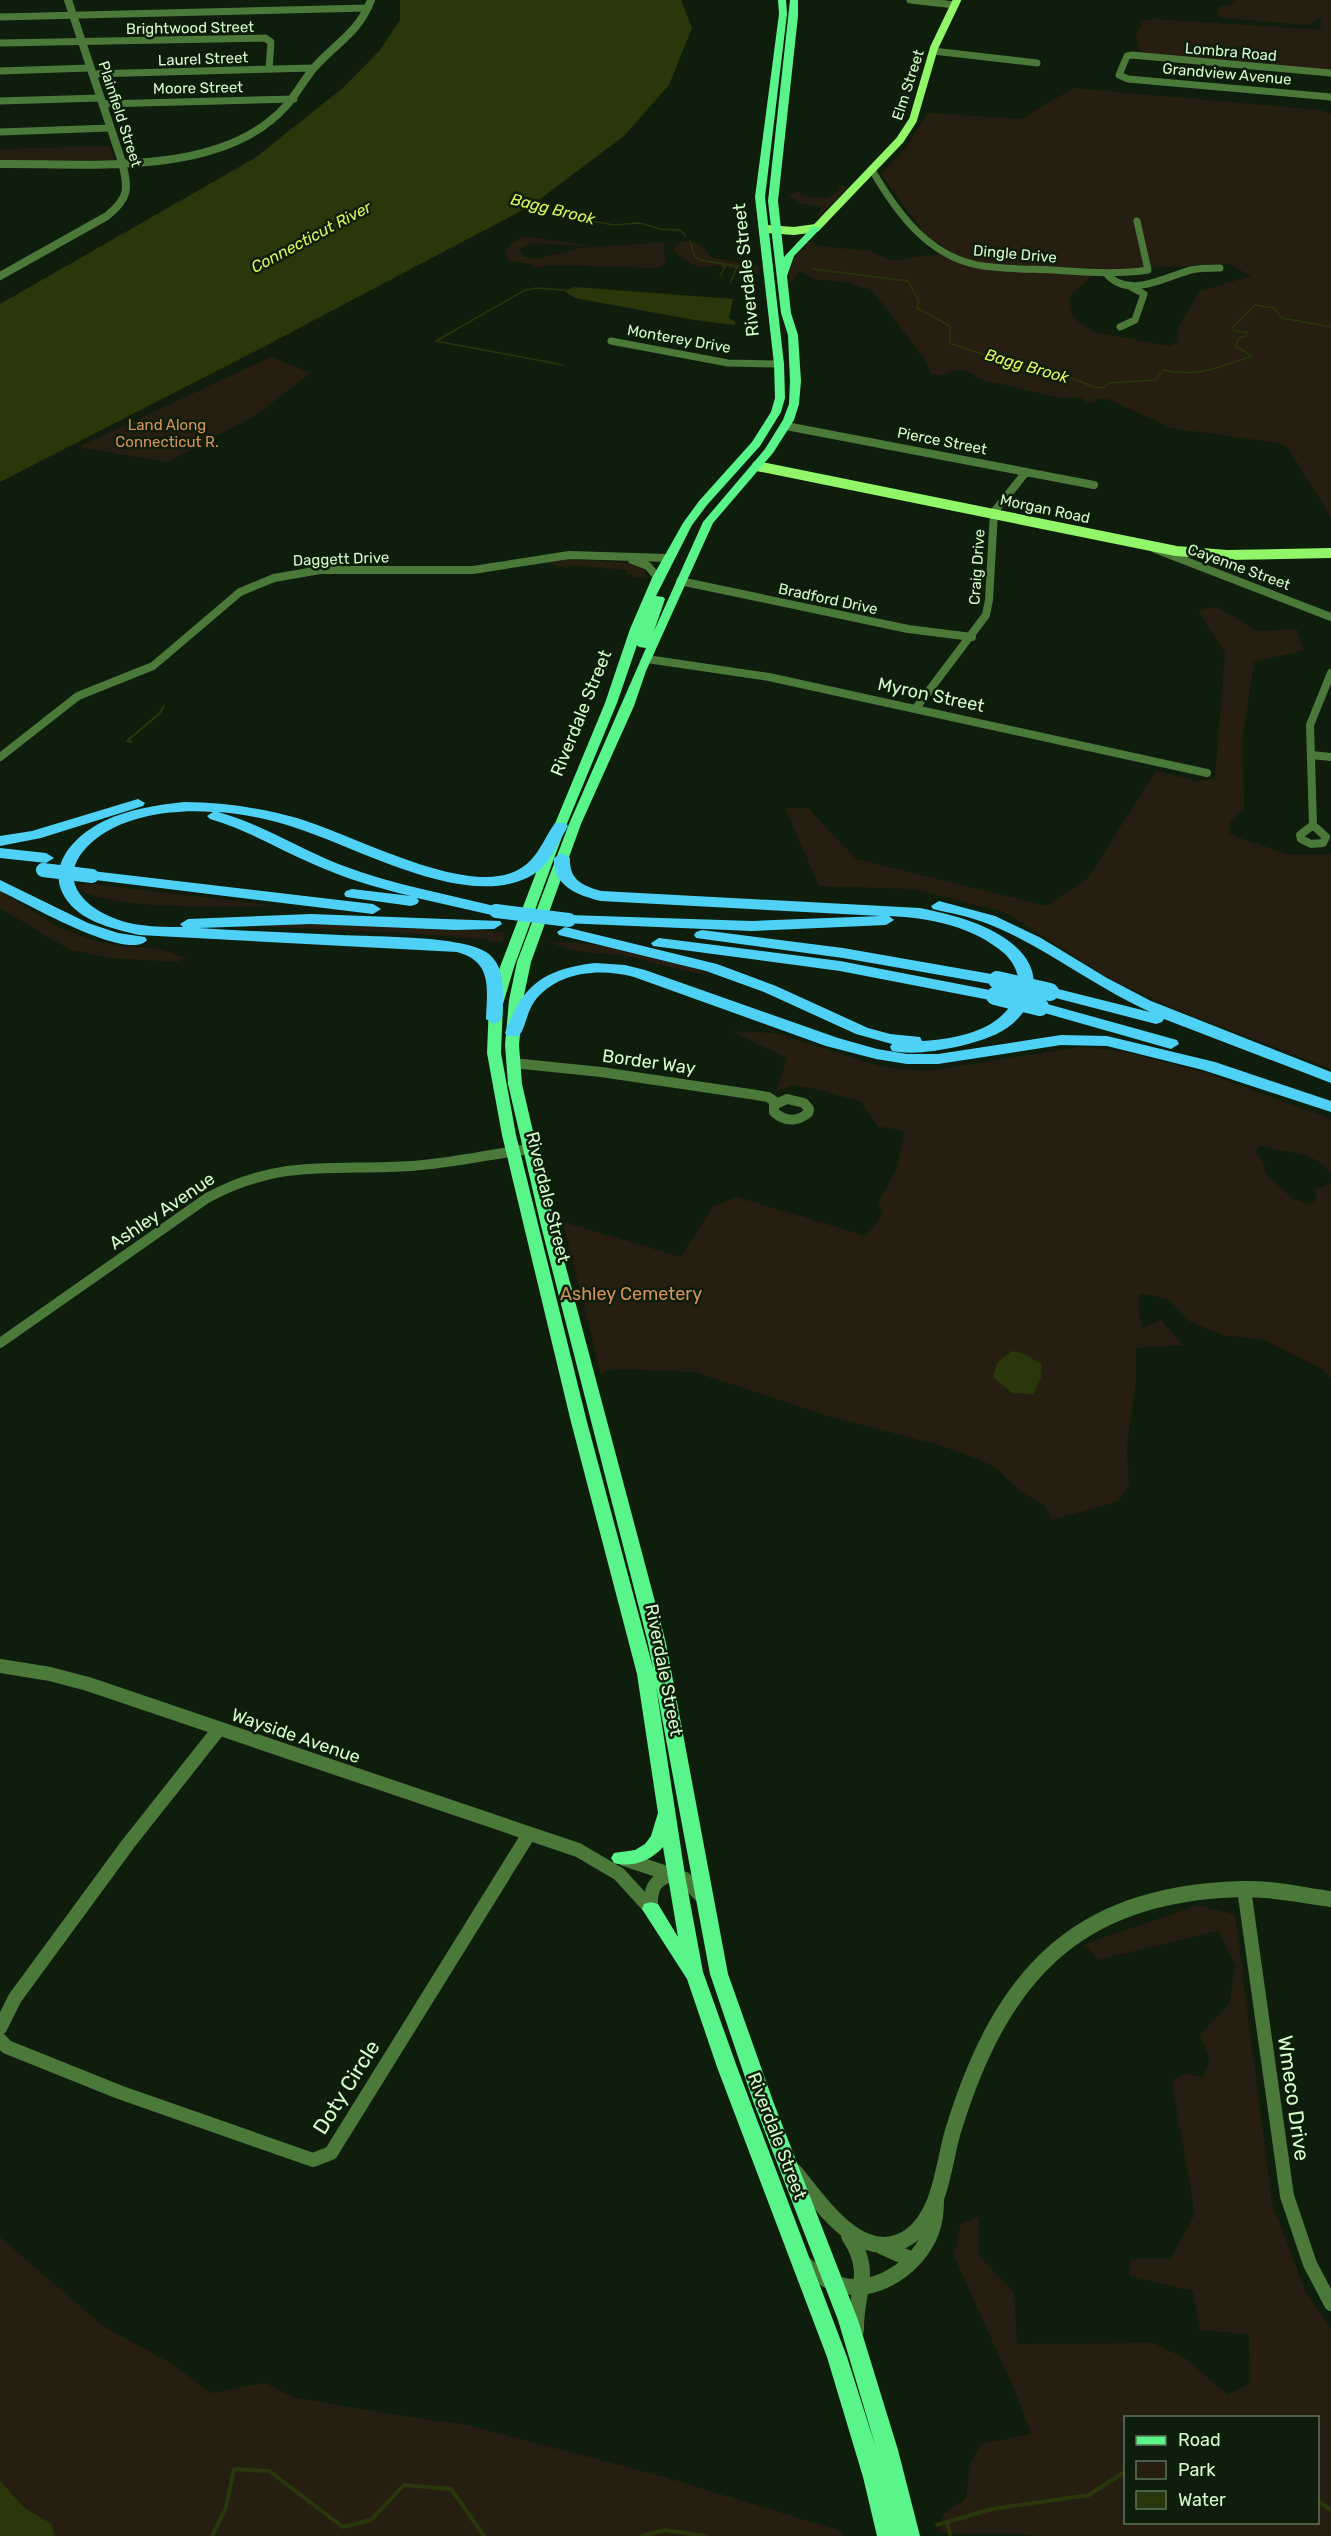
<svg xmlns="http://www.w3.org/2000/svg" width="1331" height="2536" font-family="Rubik,sans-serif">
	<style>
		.green { fill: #261e10; fill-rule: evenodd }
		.water { fill: #29370b }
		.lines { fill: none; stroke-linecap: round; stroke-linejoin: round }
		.stream-far2 { stroke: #29370b; stroke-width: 1.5 }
		.stream-far1 { stroke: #29370b; stroke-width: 2 }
		.stream { stroke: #29370b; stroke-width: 4 }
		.minor-far3 { stroke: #4b793a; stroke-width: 7 }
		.minor-far2 { stroke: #4b793a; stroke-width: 8 }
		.minor-far1 { stroke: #4b793a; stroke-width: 10 }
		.minor { stroke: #4b793a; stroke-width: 14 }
		.tertiary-far1 { stroke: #4b793a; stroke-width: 8 }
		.tertiary { stroke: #4b793a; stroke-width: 16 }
		.secondary-far1 { stroke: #91f668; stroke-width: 8 }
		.secondary { stroke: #91f668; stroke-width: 10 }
		.primary { fill: #59f58a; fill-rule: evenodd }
		.motorway { fill: #4ed1f4; fill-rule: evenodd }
		.motorway-bridge-far1 { stroke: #4ed1f4; stroke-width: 14 }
		.motorway-bridge { stroke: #4ed1f4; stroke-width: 18 }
		.labels { text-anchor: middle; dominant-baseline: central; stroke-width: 5; stroke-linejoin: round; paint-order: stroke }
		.far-street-label { font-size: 15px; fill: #d5fccb; stroke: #0f1d0d }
		.far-park-label { font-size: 15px; fill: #d6925d; stroke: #0f1d0d }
		.far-water-label { font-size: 16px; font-style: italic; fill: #dff560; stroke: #0f1d0d }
		.street-label { font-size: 18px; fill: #d5fccb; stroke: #0f1d0d }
		.park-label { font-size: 18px; fill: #d6925d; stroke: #0f1d0d }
		.near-street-label { font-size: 21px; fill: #d5fccb; stroke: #0f1d0d }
	</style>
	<rect width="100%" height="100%" fill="#0f1d0d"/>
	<path class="green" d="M 1236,0 L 1331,0 L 1331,70 L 1143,54 L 1139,49 L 1136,33 L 1143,21 L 1154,19 L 1324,30 L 1320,27 L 1322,18 L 1320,18 L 1308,25 L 1224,18 L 1217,15 L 1219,7 L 1231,4 Z
		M 1073,88 L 1320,110 L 1331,114 L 1331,517 L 1288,448 L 1277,443 L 1171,428 L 1108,399 L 1098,398 L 1094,402 L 1087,403 L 1081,398 L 1056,397 L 979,379 C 954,359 955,378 931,374 L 925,360 L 872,290 L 845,282 L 814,279 L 800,271 L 791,282 L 790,281 L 790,268 L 799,249 L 804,250 L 806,247 L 803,246 L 807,242 L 814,242 L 815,245 L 819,246 L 870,251 L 887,259 L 901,260 L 926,255 L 934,256 L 946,248 L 927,237 L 881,174 L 906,148 L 927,113 L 1022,119 ZM 1229,264 L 1251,276 L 1200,291 L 1179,326 L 1178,342 L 1169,346 L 1094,332 L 1073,318 L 1068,298 L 1093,275 L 1126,269 Z
		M 109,146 L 114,160 L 0,162 L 0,149 Z
		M 837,185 L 848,187 L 819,217 L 817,215 L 823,207 L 801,204 L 787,194 L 799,192 L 801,195 C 820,198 828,202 841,188 Z
		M 524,236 L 585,245 L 614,245 L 578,246 L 533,243 L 519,249 L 523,256 L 537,259 L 581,248 L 666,242 L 663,247 L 666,261 L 662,266 L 653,268 L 552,265 L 533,268 L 531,264 L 509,261 L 506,252 L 512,243 Z
		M 680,242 C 696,241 702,243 711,257 L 755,265 L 759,267 L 760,274 L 715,265 C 699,273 684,259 672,250 Z
		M 271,357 L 311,373 L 256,415 L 168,462 L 78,447 Z
		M 567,559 L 629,563 L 645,570 L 647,578 L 632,577 L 632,574 L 627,574 L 627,570 L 570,565 L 567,568 L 552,564 L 552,562 Z
		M 1217,607 L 1257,631 L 1297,629 L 1304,650 L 1254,662 L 1243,736 L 1244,808 L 1230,822 L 1229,834 L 1290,855 L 1331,854 L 1331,1069 L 1185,1013 L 1117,983 L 1004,912 L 913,889 L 819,886 L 785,808 L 808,808 L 856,859 L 1047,906 L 1088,878 L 1156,771 L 1197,781 L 1215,779 L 1225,653 L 1198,610 Z
		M 92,884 L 277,906 C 245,907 90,911 75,885 Z
		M 0,891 L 60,928 L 92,940 L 128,947 L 155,948 L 187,958 L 177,962 L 112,958 L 70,950 L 0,908 Z
		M 325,922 L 448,927 L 506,933 L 502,943 L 483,939 L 407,933 L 250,926 Z
		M 551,942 C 605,942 661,956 712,974 C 682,973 654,961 624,956 C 599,952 573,954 551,942 Z
		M 731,1031 L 776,1033 L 882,1067 L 928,1071 L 1080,1047 L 1121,1051 L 1206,1073 L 1331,1119 L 1331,1173 C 1315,1150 1284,1154 1260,1145 L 1255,1152 L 1262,1160 L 1266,1174 L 1293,1199 L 1311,1204 L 1317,1200 L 1314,1190 L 1331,1183 L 1331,1378 L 1322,1369 L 1264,1340 L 1222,1335 L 1189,1321 L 1168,1299 L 1139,1293 L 1139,1314 L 1143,1328 L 1161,1320 L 1183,1345 L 1136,1348 L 1136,1380 L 1127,1448 L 1129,1487 L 1117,1502 L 1051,1520 L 1045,1506 L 1020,1491 L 996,1468 L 978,1459 L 935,1444 L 828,1416 L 694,1372 L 619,1369 L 606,1371 L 601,1375 L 563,1222 L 681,1257 L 713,1206 L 737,1197 L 866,1236 L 883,1214 L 878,1203 L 897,1168 L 904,1131 L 877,1126 L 861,1102 L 824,1091 L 794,1085 L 776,1091 L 787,1058 Z
		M 1198,1905 L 1235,1915 L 1272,2203 L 1306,2293 L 1331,2328 L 1331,2536 L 1036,2536 C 1003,2529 972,2536 939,2532 L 943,2514 L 966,2499 L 970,2465 L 981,2444 L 1031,2434 L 1014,2389 L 954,2256 L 961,2223 L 979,2217 L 978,2255 L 1014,2292 L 1017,2344 L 1153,2343 L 1185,2358 L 1228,2395 L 1250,2383 L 1249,2334 L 1200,2330 L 1193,2291 L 1129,2276 L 1131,2259 L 1170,2259 L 1195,2214 L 1172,2083 L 1183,2073 L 1203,2077 L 1210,2060 L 1200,2035 L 1229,2004 L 1236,1966 L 1218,1931 L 1097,1960 L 1085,1944 ZM 1126,2418 L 1318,2418 L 1318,2522 L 1126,2522 Z
		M 0,2237 L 104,2327 L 169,2362 L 211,2393 L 266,2383 L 292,2397 L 389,2414 L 467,2425 L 665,2477 L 841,2531 L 843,2536 L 55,2536 L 52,2524 L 25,2508 L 0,2481 Z"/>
	<path class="water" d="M 400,0 L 681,0 L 692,28 L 669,85 L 624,136 L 532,205 L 269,344 L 0,482 L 0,304 L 255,158 L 344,87 L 380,50 L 400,20 Z
		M 575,287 L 733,299 L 729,318 L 736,322 L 734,325 L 694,320 L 575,298 L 564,291 Z
		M 1012,1351 L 1022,1353 L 1042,1364 L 1041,1378 L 1033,1394 L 1012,1393 L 993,1377 L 997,1363 Z
		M 0,2481 L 25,2508 L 52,2524 L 55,2536 L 0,2536 Z"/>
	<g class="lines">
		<path class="stream-far2" d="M 530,203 L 591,221 L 614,225 L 640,223 L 660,229 L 680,230 L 686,236
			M 690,241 L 695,257 L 700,260 L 754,269
			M 813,269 L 908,281 L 919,301 L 917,308 L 950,326 L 950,343 L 1017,366 L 1053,370 L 1096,388 L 1105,387 L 1109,383 L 1155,380 L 1164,370 C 1195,378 1223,366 1252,356 L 1235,346 L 1239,338 L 1246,336 L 1247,332 L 1235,331 L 1233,327 L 1255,305 L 1274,308 L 1282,318 L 1331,327
			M 720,276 L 725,267 L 723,266
			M 730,283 L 737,267
			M 563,365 L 436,341 L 525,290 L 536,288 L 565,290"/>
		<path class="stream-far1" d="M 132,742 L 127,741 L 160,713 L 164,706"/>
		<path class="stream" d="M 1318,2501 L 1331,2510
			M 947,2522 L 950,2534
			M 937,2525 L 992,2509 L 1089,2495 L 1126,2471
			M 212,2536 L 226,2507 L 234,2469 L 269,2471 L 343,2527 L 371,2520 L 404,2485 L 451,2489 L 484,2536
			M 642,2536 L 664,2530 L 706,2536"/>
		<path class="minor-far3" d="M 910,0 L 955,5
			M 0,17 L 368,8
			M 0,43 L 265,38 L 271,42 L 269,69
			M 933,51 L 1037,63
			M 0,71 L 90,68
			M 1331,73 L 1132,55 L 1127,56 L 1119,75 L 1128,79 L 1331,97
			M 92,74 L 314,68
			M 0,101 L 100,98
			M 102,104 L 294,99
			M 0,132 L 110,128
			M 872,170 C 897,213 929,258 983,266 C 1005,269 1029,269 1052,270 C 1084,272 1116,275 1148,270 L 1137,221
			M 1106,273 C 1127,300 1165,277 1191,270 C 1200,268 1210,268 1220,268
			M 1120,327 L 1135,320 L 1144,294 L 1131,287
			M 611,341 L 728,363 L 779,364"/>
		<path class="minor-far2" d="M 786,426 L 1094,485
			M 1155,549 L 1331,617
			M 632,560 L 648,566 L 658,578
			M 680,581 L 908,629 L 972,637
			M 647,659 L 769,677 L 1207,773
			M 916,708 L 986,615 L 989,600 L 994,512 L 1026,472
			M 1311,755 L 1331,757
			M 0,757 L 78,696 L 153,666 L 240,592 L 274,578 L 320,570 L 473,570 L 569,555 L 668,558
			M 1313,825 L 1326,837 L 1323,843 L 1311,844 L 1301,839 L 1300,835 Z
			M 1313,825 L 1310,725 L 1331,673"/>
		<path class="minor-far1" d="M 513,1063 L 601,1072 L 750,1094 L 768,1097 L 777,1103
			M 787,1099 L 804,1103 L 809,1109 L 808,1113 C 797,1122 785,1122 774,1112 L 774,1105 Z
			M 0,1343 L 207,1198 C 280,1158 334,1171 412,1166 C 452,1163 491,1154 530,1149"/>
		<path class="minor" d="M 0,1666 L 50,1674 L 88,1684 L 578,1850 L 619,1874 L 651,1909
			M 624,1859 L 685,1879 L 700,1895
			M 1244,1889 L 1287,2196 L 1310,2264 L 1331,2304
			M 651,1909 C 650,1891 653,1878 673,1875
			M 0,2028 L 15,1998 L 128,1844 L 219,1729
			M 0,2040 L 7,2047 L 119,2092 L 313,2160 L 331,2153 L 529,1834"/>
		<path class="tertiary-far1" d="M 0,164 C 82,163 202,176 270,121 C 292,104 297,89 313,69 C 335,43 358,34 371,0
			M 0,276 L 107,216 C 129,198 129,189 122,162 L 68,0"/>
		<path class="tertiary" d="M 795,2172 C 820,2202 862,2268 909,2237 C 941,2215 943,2165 953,2131 C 1000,1978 1073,1894 1241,1889 C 1271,1888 1301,1895 1331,1899
			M 849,2236 C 874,2273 855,2291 856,2330
			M 881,2246 L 912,2260
			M 804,2264 C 815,2272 827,2282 840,2285 C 877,2295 918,2266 931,2232 C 935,2222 936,2211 936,2200"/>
		<path class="secondary-far1" d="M 767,229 L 794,231 L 816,228 L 900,140 L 913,120 L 934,48 L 957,0"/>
		<path class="secondary" d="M 757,466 L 1176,551 L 1227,555 L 1331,553"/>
		<path class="primary" d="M 778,0 L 786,0 L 787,14 L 765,197 L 784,364 L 785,398 L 781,412 L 760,446 L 707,505 L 692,525 L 656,596 L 663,597 L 665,599 L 654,631 L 703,522 L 765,449 L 783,420 L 789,404 L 790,381 L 788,335 L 781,313 L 768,201 L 790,0 L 798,0 L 798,16 L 778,201 L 784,257 L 813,226 L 821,228 L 794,256 L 787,276 L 791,313 L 798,335 L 801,381 L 799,404 L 794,420 L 773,453 L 713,523 L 646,671 L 634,706 L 581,824 L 531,962 L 523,1000 L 519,1045 L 522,1084 L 555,1226 L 666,1643 L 728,1974 L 773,2101 L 858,2320 L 898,2450 L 920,2536 L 877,2536 L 863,2477 L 827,2357 L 717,2067 L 687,1979 L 642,1909 L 644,1904 L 651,1902 L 658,1904 L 678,1937 L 663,1847 C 651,1861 631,1868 614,1863 L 611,1858 L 614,1853 L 635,1850 L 645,1844 L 651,1836 L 658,1813 L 637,1674 L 571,1422 L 502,1135 L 487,1053 L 489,1004 L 500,967 L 554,826 L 605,703 L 630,629 L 652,578 L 683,523 L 699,501 L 752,442 L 771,412 L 775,398 L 774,364 L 755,197 L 779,14 ZM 647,616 L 637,645 L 639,647 L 646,648 L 569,824 L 517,962 L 509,1000 L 505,1045 L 508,1084 L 541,1226 L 648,1643 L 653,1668 L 587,1422 L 516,1135 L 501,1053 L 503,1004 L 514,967 L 566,826 L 617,703 ZM 656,1686 L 710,1974 L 753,2101 L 838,2320 L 876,2448 L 847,2357 L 737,2067 L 703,1972 L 685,1875 Z"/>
		<path class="motorway" d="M 138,799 L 145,803 L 143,806 L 41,838 L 0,846 L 0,836 L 32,831 Z
			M 184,802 C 223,802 260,808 297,818 C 351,834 459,893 511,873 C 536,864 541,843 555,823 L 565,823 L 568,826 C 558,843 551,863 534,874 C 472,913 361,849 299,829 C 273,820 246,814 218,812 C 262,824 299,849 341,865 C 393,885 448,894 502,908 L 504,911 L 502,914 L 496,916 L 417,898 L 419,901 L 417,904 L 411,906 L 346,897 L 344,894 L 346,891 L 352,889 L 411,896 C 377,888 344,878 313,864 C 278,849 246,829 210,819 L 207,816 L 213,812 C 174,809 122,815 91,843 C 45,885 99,920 141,925 C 155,927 169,927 183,927 L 180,924 L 188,919 L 311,914 L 500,921 L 502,924 L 494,929 L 455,930 L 311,924 L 199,928 C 246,931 294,933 341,935 C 374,937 465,935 489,954 C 507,969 503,998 502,1019 L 494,1024 L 486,1019 C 487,988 493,962 457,952 L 139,935 C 118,930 92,924 76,910 C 38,876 69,838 104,821 C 129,809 157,805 184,802 Z
			M 0,848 L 46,853 L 54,858 L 46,863 L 0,858 Z
			M 562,853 L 570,858 C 569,880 583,886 602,891 L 920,908 C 953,915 991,924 1016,947 C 1045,973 1036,1007 1007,1028 C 992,1038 973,1043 956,1047 C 936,1051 912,1055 892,1051 L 890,1047 L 892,1044 L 856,1034 L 764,992 L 706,971 L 559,935 L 557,932 L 565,927 L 717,964 L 776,986 L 868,1028 L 890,1034 L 920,1037 L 922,1041 C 957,1039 1006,1030 1017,991 C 1021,977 1015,964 1005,954 C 973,926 930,918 889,916 L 894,920 L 886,925 L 752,931 L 563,923 L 561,920 L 563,917 L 569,915 L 752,921 L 881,916 L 601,901 C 577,895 553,886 554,858 Z
			M 92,871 L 373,904 L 381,909 L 373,914 L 87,879 L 84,876 L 87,873 Z
			M 0,880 L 88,923 L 118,933 L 145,937 L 147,940 C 128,963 23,901 0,891 Z
			M 939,901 L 995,916 L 1041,938 L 1107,978 L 1151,1001 L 1331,1072 L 1331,1083 L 1164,1019 L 1162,1022 L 1156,1024 L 1044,995 L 1042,992 L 1050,987 L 1150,1012 C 1092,986 1042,944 983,922 C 967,916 950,913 933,909 L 931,906 Z
			M 702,930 L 843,948 L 997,975 L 1005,980 L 997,985 L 843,958 L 696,938 L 694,935 L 696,932 Z
			M 659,938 L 840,961 L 995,991 L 1003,996 L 995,1001 L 840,971 L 653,946 L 651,943 Z
			M 595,963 L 625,965 L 645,970 L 838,1038 L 877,1049 L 907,1054 L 938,1054 L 1061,1035 L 1107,1036 L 1215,1062 L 1331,1101 L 1331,1112 L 1203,1070 L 1107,1046 L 1061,1045 L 938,1064 L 907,1064 L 876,1059 L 826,1046 L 634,977 C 600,968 557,971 534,1002 C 527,1012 526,1026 519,1036 L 507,1036 L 505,1033 C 522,985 544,969 595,963 Z
			M 1040,1002 L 1177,1040 L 1179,1044 L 1171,1049 L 1034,1010 L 1032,1007 Z"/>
		<path class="motorway-bridge-far1" d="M 43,870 L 92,876
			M 496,911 L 569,920"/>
		<path class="motorway-bridge" d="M 997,980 L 1050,992
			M 995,996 L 1040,1007"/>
	</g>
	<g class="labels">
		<g class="far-street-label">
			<text transform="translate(190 28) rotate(-1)">Brightwood Street</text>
			<text transform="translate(1231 52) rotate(5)">Lombra Road</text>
			<text transform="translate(203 59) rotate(-2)">Laurel Street</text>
			<text transform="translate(1227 74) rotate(5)">Grandview Avenue</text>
			<text transform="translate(908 85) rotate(-72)">Elm Street</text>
			<text transform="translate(198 88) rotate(-1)">Moore Street</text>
			<text transform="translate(120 114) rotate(72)">Plainfield Street</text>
			<text transform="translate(1015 254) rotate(5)">Dingle Drive</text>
			<text transform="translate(679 339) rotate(10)">Monterey Drive</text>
			<text transform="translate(942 441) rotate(11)">Pierce Street</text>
			<text transform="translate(1045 509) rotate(12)">Morgan Road</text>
			<text transform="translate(341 559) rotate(-2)">Daggett Drive</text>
			<text transform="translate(977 567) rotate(-86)">Craig Drive</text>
			<text transform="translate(1239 567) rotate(20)">Cayenne Street</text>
			<text transform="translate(828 599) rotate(12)">Bradford Drive</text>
		</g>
		<g class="far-park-label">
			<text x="167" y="425">Land Along<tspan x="167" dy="17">Connecticut R.</tspan></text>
		</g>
		<g class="far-water-label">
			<text transform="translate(553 209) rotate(14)">Bagg Brook</text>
			<text transform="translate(311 237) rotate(-28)">Connecticut River</text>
			<text transform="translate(1027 366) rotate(16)">Bagg Brook</text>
		</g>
		<g class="street-label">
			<text transform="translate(746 270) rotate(-96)">Riverdale Street</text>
			<text transform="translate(931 695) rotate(12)">Myron Street</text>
			<text transform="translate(581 713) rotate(-68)">Riverdale Street</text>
			<text transform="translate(649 1062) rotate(8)">Border Way</text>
			<text transform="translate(548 1197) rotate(76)">Riverdale Street</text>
			<text transform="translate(162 1211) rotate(-34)">Ashley Avenue</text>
			<text transform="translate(664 1670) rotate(79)">Riverdale Street</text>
			<text transform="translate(296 1736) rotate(19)">Wayside Avenue</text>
			<text transform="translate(777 2136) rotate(69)">Riverdale Street</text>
		</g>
		<g class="park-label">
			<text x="631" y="1294">Ashley Cemetery</text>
		</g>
		<g class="near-street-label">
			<text transform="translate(346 2087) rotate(-58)">Doty Circle</text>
			<text transform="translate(1294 2098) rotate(82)">Wmeco Drive</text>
		</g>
	</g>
	<rect x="1124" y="2416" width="195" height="108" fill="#0f1d0d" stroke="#5e7659" stroke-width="1.5"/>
	<rect x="1136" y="2436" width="30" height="9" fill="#59f58a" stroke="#5e7659" stroke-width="1.5"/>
	<text x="1178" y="2446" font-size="18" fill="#d5fccb">Road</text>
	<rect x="1136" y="2461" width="30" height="18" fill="#261e10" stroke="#5e7659" stroke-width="1.5"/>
	<text x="1178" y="2476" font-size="18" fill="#d5fccb">Park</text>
	<rect x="1136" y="2491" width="30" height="18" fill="#29370b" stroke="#5e7659" stroke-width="1.5"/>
	<text x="1178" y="2506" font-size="18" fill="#d5fccb">Water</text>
</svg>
